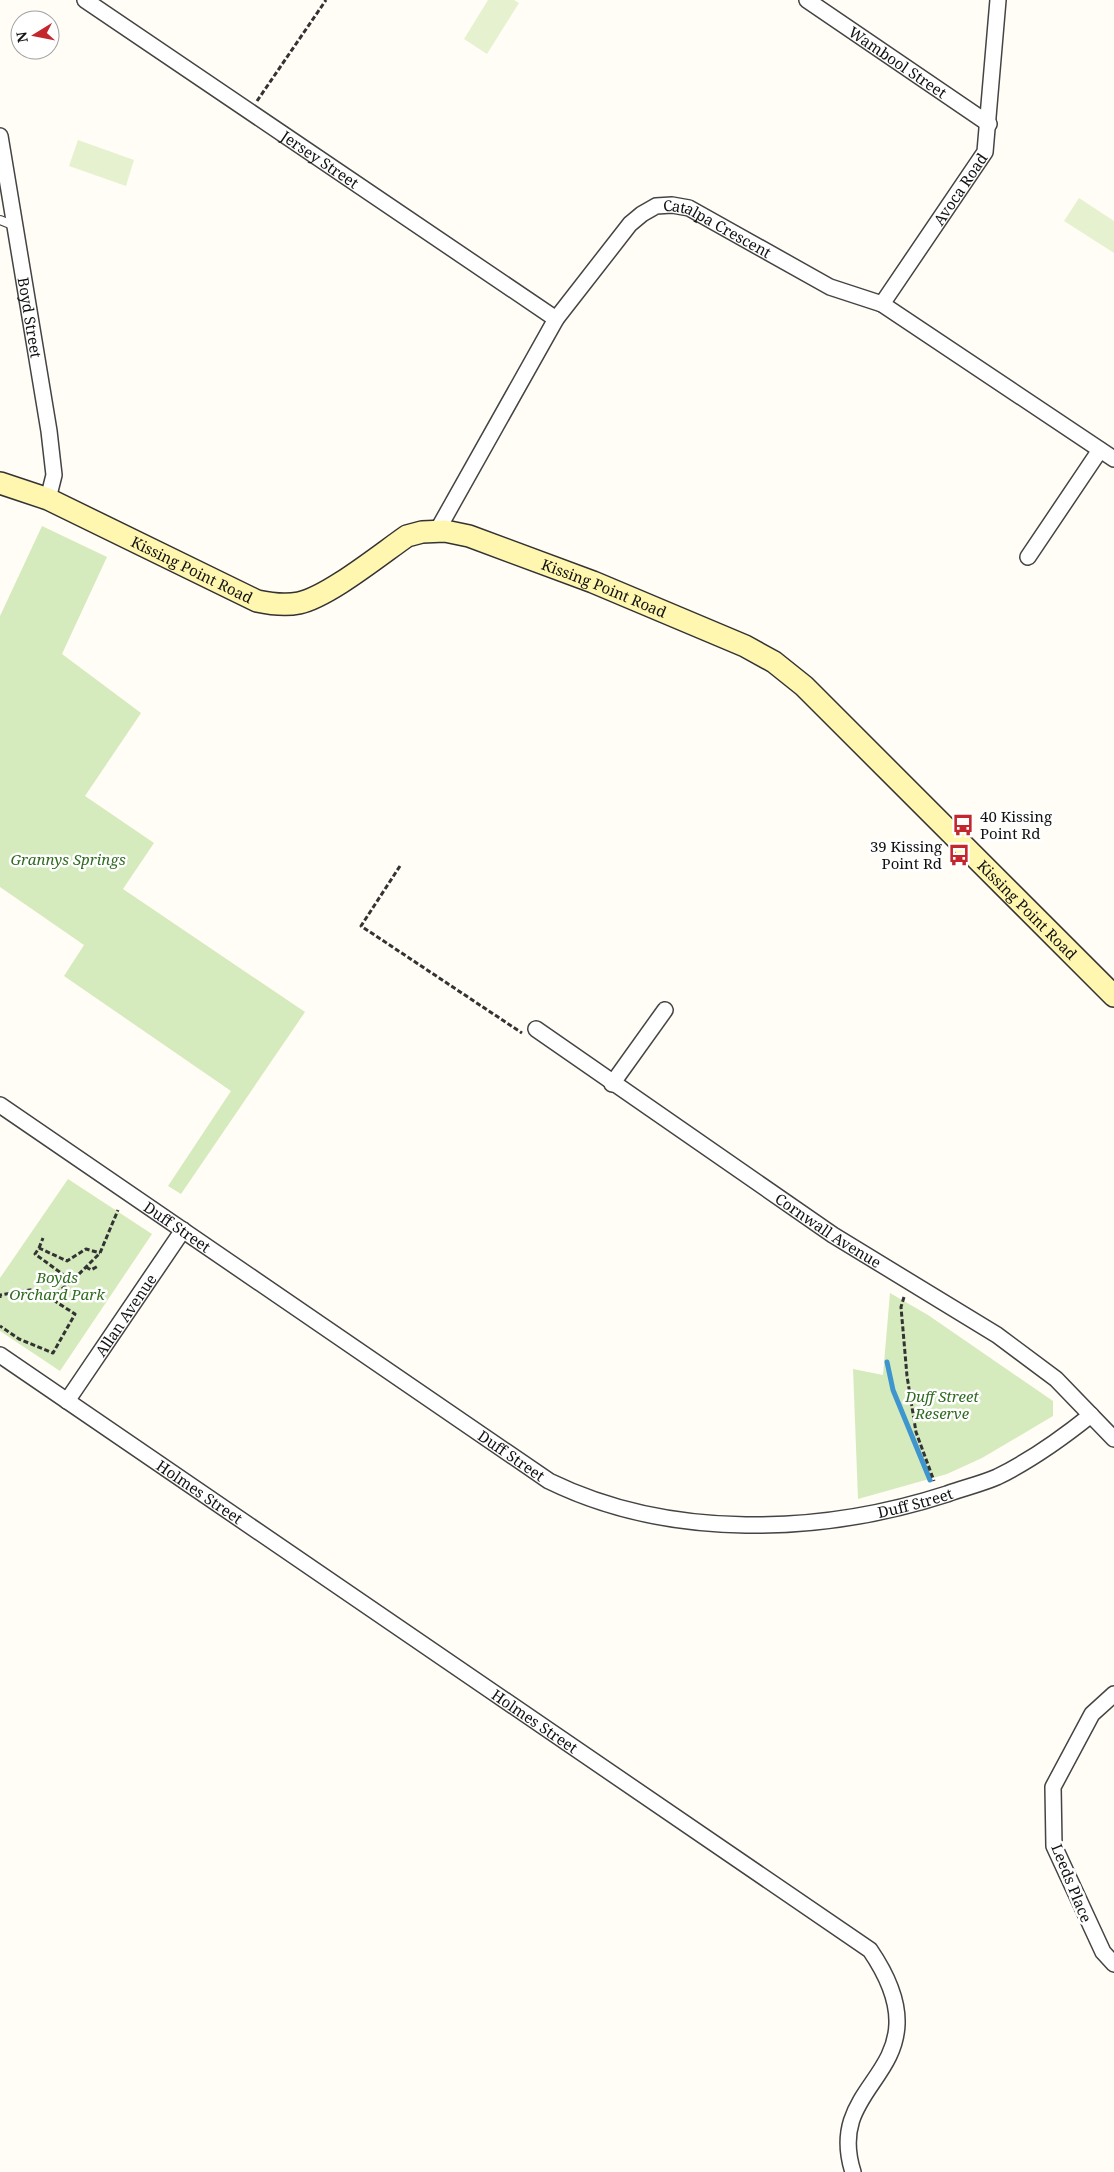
<svg xmlns="http://www.w3.org/2000/svg" width="1114" height="2172" font-family="'Noto Serif',serif">
	<style>
		.green { fill: #d5ebbd }
		.pitch { fill: #e6f2cf }
		.lines { fill: none; stroke-linecap: round; stroke-linejoin: round }
		.stream { stroke: #3f96cf; stroke-width: 5 }
		.lane-casing { stroke: #444; stroke-width: 10 }
		.street-casing { stroke: #444; stroke-width: 18 }
		.secondary-casing { stroke: #333; stroke-width: 24 }
		.path { stroke: #333; stroke-width: 3; stroke-dasharray: 5 2.5; stroke-linecap: butt }
		.lane { stroke: #fff; stroke-width: 8 }
		.street { stroke: #fff; stroke-width: 15 }
		.secondary { stroke: #fff6b0; stroke-width: 21 }
		.labels { text-anchor: middle; dominant-baseline: central; stroke-width: 5; stroke-linejoin: round; paint-order: stroke }
		.street-label { font-size: 15px; fill: #111; stroke: #fff }
		.poi-label { font-size: 15px; fill: #111; stroke: #fff; text-anchor: start }
		.park-label { font-size: 15px; font-style: italic; fill: #2f6b1f; stroke: #fff }
	</style>
	<rect width="100%" height="100%" fill="#fffdf5"/>
	<path class="green" d="M 42,526 L 107,557 L 62,654 L 141,713 L 85,796 L 154,843 L 123,889 L 305,1012 L 181,1194 L 168,1186 L 231,1091 L 64,976 L 84,945 L 0,887 L 0,616 Z
		M 68,1179 L 152,1234 L 60,1371 L 0,1331 L 0,1278 Z
		M 890,1293 L 928,1315 L 1053,1401 L 1053,1416 L 982,1458 L 947,1474 L 858,1499 L 853,1369 L 883,1375 Z"/>
	<path class="pitch" d="M 488,0 L 514,0 L 519,3 L 487,54 L 464,39 Z
		M 78,140 L 134,160 L 126,186 L 69,166 Z
		M 1079,198 L 1114,221 L 1114,253 L 1064,221 Z"/>
	<g class="lines">
		<path class="stream" d="M 887,1362 L 893,1390 L 930,1480"/>
		<g class="lane-casing">
			<path id="lane" d="M 0,220 L 15,226"/>
		</g>
		<g class="street-casing">
			<g id="street">
				<path id="s1" d="M 85,0 L 556,319"/>
				<path id="s2" d="M 807,0 L 989,124"/>
				<path id="s3" d="M 0,136 L 49,431 L 54,475 L 48,499"/>
				<path id="s4" d="M 882,304 L 985,152 L 998,0"/>
				<path id="s5" d="M 437,531 L 556,319 L 630,224 L 642,214 L 656,206 L 672,205 L 689,208 L 830,287 L 882,304 L 1114,459"/>
				<path d="M 1028,557 L 1100,450"/>
				<path id="s6" d="M 536,1029 L 833,1235 L 997,1335 L 1056,1379 L 1114,1439"/>
				<path d="M 612,1084 L 665,1010"/>
				<path id="s7" d="M 0,1105 L 549,1481 C 670,1540 820,1535 947,1494 C 963,1488 981,1484 997,1477 C 1032,1460 1061,1439 1091,1415"/>
				<path id="s8" d="M 0,1355 L 870,1950 C 885,1972 898,1997 897,2024 C 895,2082 830,2100 853,2172"/>
				<path id="s9" d="M 67,1401 L 183,1230"/>
				<path d="M 1114,1694 L 1092,1714 L 1053,1787 L 1054,1846 L 1103,1952 L 1114,1964"/>
			</g>
		</g>
		<g class="secondary-casing">
			<g id="secondary">
				<path id="s10" d="M 0,483 L 48,499 L 257,601 C 271,604 284,606 299,603 C 328,597 381,554 407,536 L 422,532 L 445,531 L 469,536 L 593,582 L 745,646 L 774,662 L 804,686 L 1114,996"/>
			</g>
		</g>
		<path class="path" d="M 257,101 L 326,0
			M 400,866 L 361,926 L 522,1033
			M 39,1248 L 43,1238
			M 86,1267 L 91,1270 L 98,1266
			M 72,1281 L 35,1254 L 39,1248 L 67,1261 L 86,1249 L 100,1253
			M 904,1297 L 901,1307 L 907,1376 L 916,1432 L 934,1481
			M 0,1298 L 0,1295 L 36,1289 L 75,1314 L 53,1353 L 19,1339 L 0,1326
			M 50,1298 L 72,1281 L 100,1253 L 118,1210"/>
		<use href="#lane" class="lane"/>
		<use href="#street" class="street"/>
		<use href="#secondary" class="secondary"/>
	</g>
	<defs>
		<g id="bus-bare" transform="scale(1.725)"><path d="M-5-6H5V4H4V6H2V4H-2V6H-4V4H-5ZM-3.5-4V0h7V-4ZM-3.5 1.2v1.5H-2V1.2ZM2 1.2v1.5H3.5V1.2Z" fill="#c4262e" stroke="#fff" stroke-width="2.5" paint-order="stroke"/></g>
	</defs>
	<g fill-rule="evenodd">
		<use href="#bus-bare" x="963" y="825"/>
		<use href="#bus-bare" x="959" y="855"/>
	</g>
	<g class="labels">
		<g class="street-label">
			<text stroke="none"><textPath href="#s2" startOffset="110">Wambool Street</textPath></text>
			<text stroke="none"><textPath href="#s1" startOffset="284">Jersey Street</textPath></text>
			<text stroke="none"><textPath href="#s4" startOffset="139">Avoca Road</textPath></text>
			<text stroke="none"><textPath href="#s5" startOffset="462">Catalpa Crescent</textPath></text>
			<text stroke="none"><textPath href="#s3" startOffset="184">Boyd Street</textPath></text>
			<text stroke="none"><textPath href="#s10" startOffset="211">Kissing Point Road</textPath></text>
			<text stroke="none"><textPath href="#s10" startOffset="661">Kissing Point Road</textPath></text>
			<text stroke="none"><textPath href="#s10" startOffset="1201">Kissing Point Road</textPath></text>
			<text stroke="none"><textPath href="#s7" startOffset="215">Duff Street</textPath></text>
			<text stroke="none"><textPath href="#s6" startOffset="355">Cornwall Avenue</textPath></text>
			<text stroke="none"><textPath href="#s9" startOffset="104">Allan Avenue</textPath></text>
			<text stroke="none"><textPath href="#s7" startOffset="620">Duff Street</textPath></text>
			<text stroke="none"><textPath href="#s8" startOffset="242">Holmes Street</textPath></text>
			<text stroke="none"><textPath href="#s7" startOffset="1040">Duff Street</textPath></text>
			<text stroke="none"><textPath href="#s8" startOffset="648">Holmes Street</textPath></text>
			<text transform="translate(1072 1883) rotate(68)">Leeds Place</text>
		</g>
		<g class="poi-label">
			<text x="980" y="816">40 Kissing<tspan x="980" dy="17">Point Rd</tspan></text>
			<text x="942" y="846" text-anchor="end">39 Kissing<tspan x="942" dy="17">Point Rd</tspan></text>
		</g>
		<g class="park-label">
			<text x="68" y="859">Grannys Springs</text>
			<text x="57" y="1277">Boyds<tspan x="57" dy="17">Orchard Park</tspan></text>
			<text x="942" y="1396">Duff Street<tspan x="942" dy="17">Reserve</tspan></text>
		</g>
	</g>
	<g transform="translate(35 35) rotate(260)"><circle r="24" fill="#ffffff" stroke="#a0a0a0"/>
	<path d="M0-4L9 19L0 12L-9 19Z" fill="#c4262e"/>
	<text y="-8" font-size="14" font-weight="bold" text-anchor="middle" fill="#111111">N</text>
	</g>
</svg>
